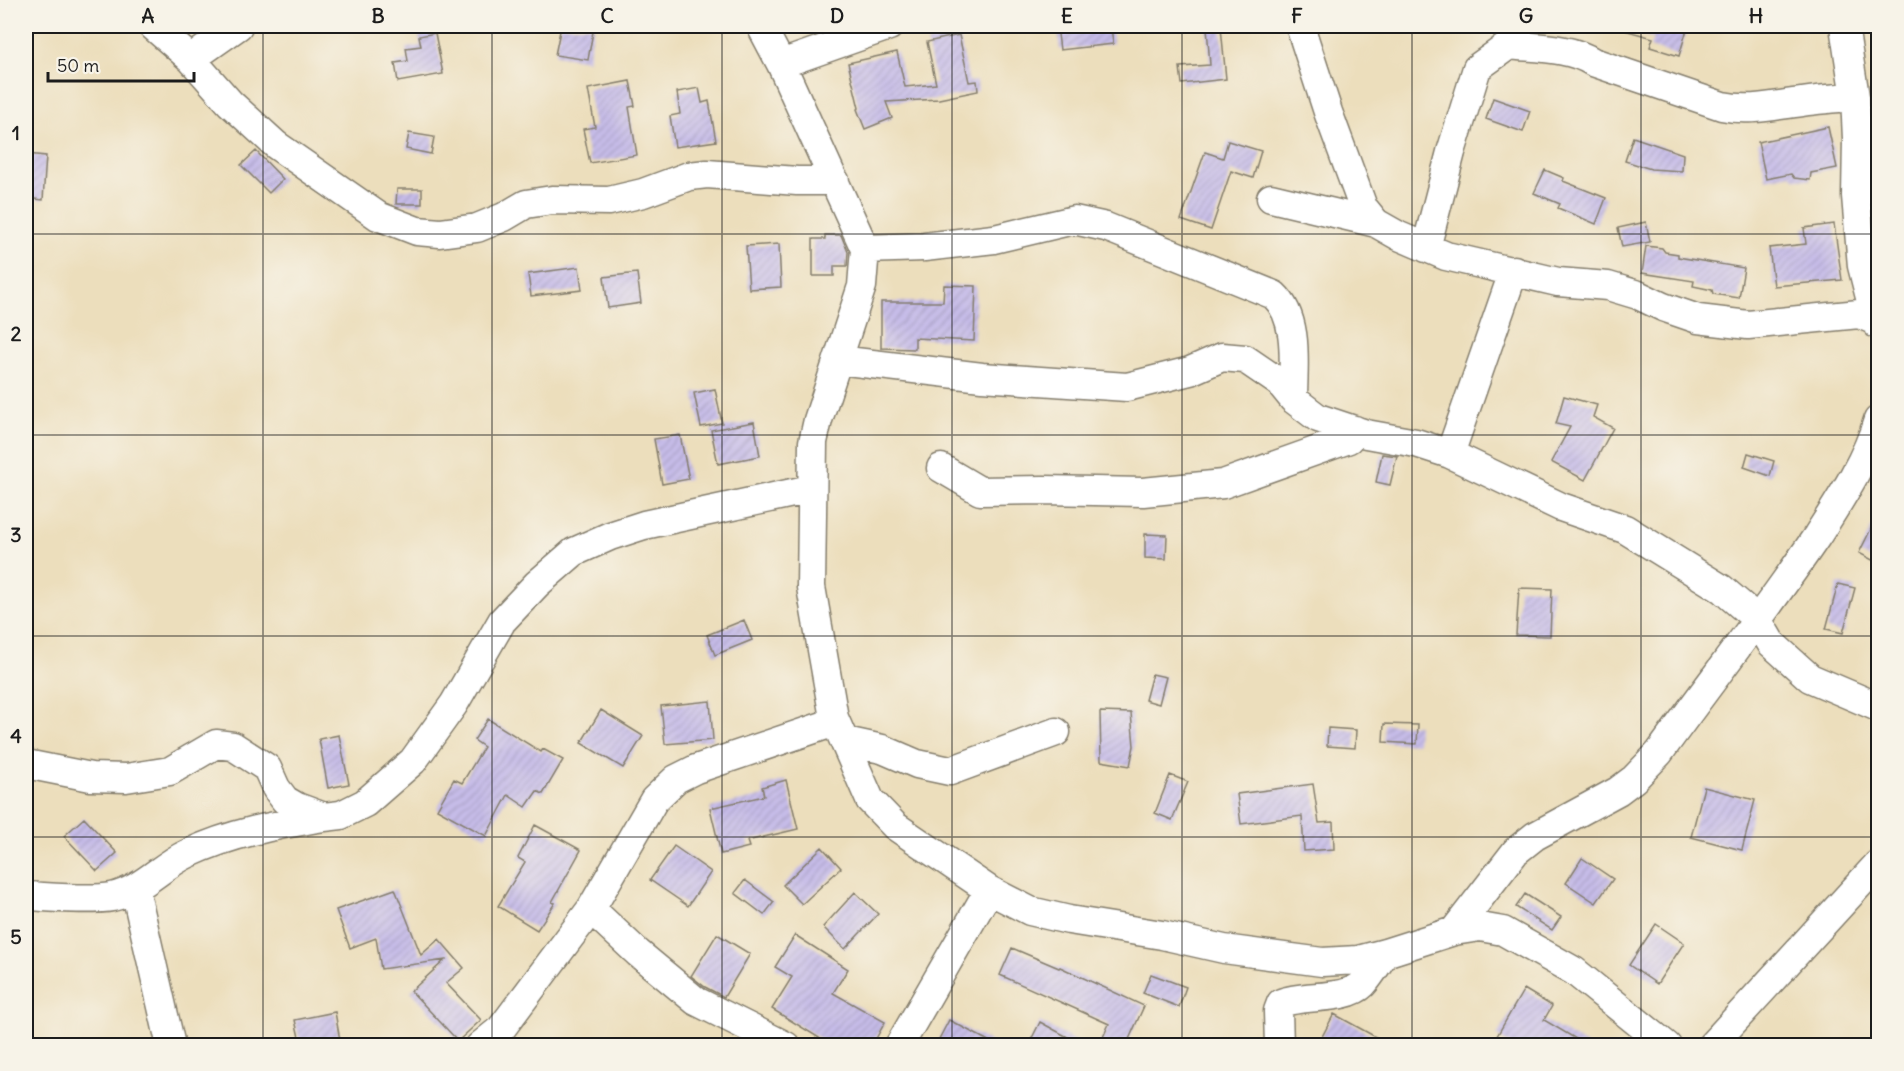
<svg xmlns="http://www.w3.org/2000/svg" width="1904" height="1071" font-family="Delius,sans-serif">
	<style>
		.building { fill: url(#building-hatch) }
		.lines { fill: none; stroke-linecap: round; stroke-linejoin: round }
		.minor-casing { stroke: #847d6c; stroke-width: 31 }
		.minor { stroke: #fff; stroke-width: 28 }
		.grid { fill: none; stroke: #1c1c1c; stroke-width: 1.5; stroke-opacity: 0.55 }
		.neatline { fill: none; stroke: #1c1c1c; stroke-width: 2 }
		.grid-label { font-size: 20px; text-anchor: middle; font-weight: bold; fill: #1c1c1c }
	</style>
	<defs>
		<pattern id="building-hatch" width="6" height="6" patternUnits="userSpaceOnUse" patternTransform="scale(1.5)"><rect width="6" height="6" fill="#c6bce8"/><path d="M-1 1l2-2M0 6l6-6M5 7l2-2" fill="none" stroke="#aaa1c6"/></pattern>
	</defs>
	<rect width="100%" height="100%" fill="#f7f3e8"/>
	<filter id="ink" filterUnits="userSpaceOnUse"><feTurbulence type="fractalNoise" baseFrequency=".0167" numOctaves="2"/><feDisplacementMap in="SourceGraphic" scale="12" xChannelSelector="R" yChannelSelector="G"/><feConvolveMatrix kernelMatrix="1 2 1 2 8 2 1 2 1" color-interpolation-filters="sRGB"/></filter>
	<filter id="wash" filterUnits="userSpaceOnUse"><feTurbulence type="fractalNoise" baseFrequency=".008" numOctaves="4" result="noise"/><feDisplacementMap in="SourceGraphic" scale="24" xChannelSelector="R" yChannelSelector="G"/><feGaussianBlur stdDeviation="1.35" result="paint"/><feColorMatrix in="noise" values="0 0 0 0 0 0 0 0 0 0 0 0 0 0 0 0 0 1.4 0 .05"/><feComposite in="paint" operator="in"/></filter>
	<g filter="url(#wash)">
		<rect width="100%" height="100%" fill="#ecdebc"/>
		<g id="blocks">
			<path class="building" d="M 561,26 L 594,26 L 588,60 L 555,55 Z
				M 1057,26 L 1111,26 L 1113,44 L 1060,50 Z
				M 1624,26 L 1688,26 L 1679,56 L 1650,47 L 1653,38 L 1624,30 Z
				M 1221,27 L 1226,79 L 1182,84 L 1180,67 L 1210,65 L 1207,28 Z
				M 435,33 L 443,74 L 398,82 L 395,63 L 408,61 L 406,48 L 421,46 L 419,36 Z
				M 959,35 L 969,82 L 977,81 L 978,91 L 939,99 L 886,102 L 892,118 L 865,129 L 857,109 L 859,108 L 848,63 L 897,52 L 905,87 L 936,84 L 927,42 Z
				M 630,81 L 635,106 L 629,107 L 637,155 L 590,163 L 583,129 L 595,127 L 588,89 Z
				M 699,88 L 702,103 L 709,101 L 716,141 L 675,147 L 670,116 L 680,114 L 677,92 Z
				M 1493,98 L 1530,111 L 1523,132 L 1486,119 Z
				M 1828,127 L 1837,168 L 1811,173 L 1810,180 L 1794,178 L 1791,174 L 1766,179 L 1758,142 Z
				M 409,133 L 434,137 L 431,154 L 406,149 Z
				M 1633,137 L 1683,154 L 1682,171 L 1651,169 L 1625,161 Z
				M 1228,141 L 1261,151 L 1253,178 L 1231,171 L 1211,230 L 1181,220 L 1205,152 L 1223,158 Z
				M 256,151 L 283,179 L 269,193 L 241,165 Z
				M 26,154 L 46,156 L 43,200 L 26,198 Z
				M 1545,170 L 1564,178 L 1563,181 L 1606,198 L 1596,224 L 1558,208 L 1560,204 L 1534,193 Z
				M 397,189 L 422,189 L 422,204 L 396,204 Z
				M 1646,222 L 1650,242 L 1622,247 L 1618,228 Z
				M 1834,224 L 1842,280 L 1774,286 L 1769,248 L 1806,244 L 1804,228 Z
				M 825,235 L 841,235 L 848,252 L 847,266 L 834,266 L 834,276 L 813,276 L 813,239 L 825,239 Z
				M 779,244 L 781,287 L 749,289 L 746,246 Z
				M 1646,246 L 1662,248 L 1665,252 L 1678,254 L 1678,257 L 1744,268 L 1739,298 L 1713,294 L 1712,290 L 1693,286 L 1694,281 L 1642,273 Z
				M 579,267 L 582,290 L 531,296 L 528,274 Z
				M 637,273 L 641,303 L 608,308 L 604,277 Z
				M 944,285 L 976,286 L 974,341 L 915,338 L 915,349 L 881,348 L 881,302 L 943,302 Z
				M 715,389 L 722,423 L 701,427 L 694,393 Z
				M 1564,396 L 1597,405 L 1593,417 L 1613,428 L 1585,480 L 1551,462 L 1570,427 L 1556,424 Z
				M 754,422 L 760,456 L 718,464 L 711,430 Z
				M 680,435 L 689,479 L 662,484 L 654,439 Z
				M 1748,453 L 1774,461 L 1770,476 L 1744,467 Z
				M 1382,454 L 1397,456 L 1390,485 L 1376,482 Z
				M 1878,515 L 1878,563 L 1859,553 Z
				M 1145,534 L 1167,535 L 1166,559 L 1145,558 Z
				M 1838,584 L 1855,588 L 1843,633 L 1826,629 Z
				M 1519,588 L 1552,589 L 1550,636 L 1516,635 Z
				M 744,620 L 752,640 L 715,655 L 707,635 Z
				M 1152,674 L 1166,677 L 1159,704 L 1145,700 Z
				M 710,701 L 713,740 L 665,744 L 661,706 Z
				M 601,710 L 643,736 L 623,768 L 581,743 Z
				M 1100,712 L 1131,713 L 1134,746 L 1130,766 L 1101,761 Z
				M 488,719 L 541,752 L 543,749 L 563,760 L 543,794 L 537,791 L 526,807 L 508,795 L 486,836 L 437,809 L 454,779 L 462,783 L 484,747 L 474,740 Z
				M 1384,724 L 1418,725 L 1417,744 L 1383,742 Z
				M 1328,728 L 1356,730 L 1355,748 L 1327,746 Z
				M 339,735 L 349,784 L 328,788 L 319,739 Z
				M 1170,775 L 1188,782 L 1172,820 L 1155,813 Z
				M 786,780 L 798,829 L 747,841 L 749,847 L 721,854 L 710,808 L 764,796 L 762,787 Z
				M 1313,784 L 1319,823 L 1333,822 L 1334,849 L 1304,851 L 1302,816 L 1241,824 L 1237,794 Z
				M 1704,787 L 1755,800 L 1742,850 L 1691,837 Z
				M 84,818 L 117,853 L 97,871 L 64,836 Z
				M 535,825 L 581,850 L 552,902 L 555,903 L 537,930 L 498,906 L 525,862 L 518,858 Z
				M 674,846 L 711,872 L 688,906 L 650,880 Z
				M 822,847 L 841,868 L 802,904 L 783,885 Z
				M 1582,858 L 1613,879 L 1596,903 L 1566,883 Z
				M 745,880 L 774,902 L 764,915 L 735,893 Z
				M 395,889 L 421,955 L 439,939 L 464,968 L 446,983 L 481,1020 L 458,1041 L 411,991 L 445,960 L 381,969 L 376,938 L 350,948 L 336,910 Z
				M 855,892 L 878,914 L 845,949 L 823,927 Z
				M 1525,894 L 1561,917 L 1552,930 L 1516,907 Z
				M 1656,924 L 1684,943 L 1657,984 L 1629,965 Z
				M 717,934 L 750,954 L 724,997 L 705,987 L 691,976 Z
				M 795,935 L 848,969 L 833,993 L 885,1022 L 872,1046 L 817,1046 L 821,1039 L 772,1009 L 792,977 L 775,967 Z
				M 1012,948 L 1059,968 L 1060,967 L 1144,1006 L 1126,1046 L 1099,1046 L 1109,1024 L 1000,975 Z
				M 1151,974 L 1186,987 L 1179,1007 L 1143,993 Z
				M 1524,989 L 1552,1006 L 1544,1020 L 1588,1046 L 1513,1046 L 1497,1036 Z
				M 335,1012 L 341,1046 L 301,1046 L 295,1020 Z
				M 1334,1014 L 1392,1046 L 1317,1046 Z
				M 949,1020 L 998,1046 L 947,1046 L 938,1041 Z
				M 1040,1022 L 1084,1046 L 1028,1046 Z"/>
		</g>
	</g>
	<g filter="url(#ink)">
		<use href="#blocks" fill-opacity="0" stroke="#847d6c" stroke-width="1.5"/>
		<g class="lines">
			<g class="minor-casing">
				<path id="minor" d="M 153,26 L 191,59 L 230,103 L 276,145 L 378,216 L 417,231 L 440,233 L 477,228 L 504,217 L 526,204 L 552,200 L 609,201 L 643,193 L 689,176 L 707,174 L 797,181 L 835,181
					M 761,26 L 781,64 L 865,249 L 862,286 L 818,420 L 813,442 L 811,587 L 834,718 L 870,800 L 895,826 L 989,890 L 1030,911 L 1069,920 L 1162,935 L 1224,949 L 1322,962 L 1358,960 L 1385,953 L 1454,931 L 1480,927 L 1503,931 L 1574,971 L 1667,1046
					M 1300,26 L 1328,112 L 1363,207 L 1376,223 L 1399,236 L 1446,256 L 1558,282 L 1608,286 L 1638,295 L 1663,307 L 1698,319 L 1748,325 L 1859,314 L 1876,321 L 1878,325
					M 1844,26 L 1855,97 L 1857,139 L 1856,196 L 1862,266 L 1876,321
					M 191,59 L 238,26
					M 781,64 L 889,26
					M 1271,198 L 1376,223
					M 1426,248 L 1451,152 L 1477,68 L 1509,45 C 1536,48 1570,47 1593,62 L 1722,106 C 1750,112 1775,105 1802,102 C 1820,99 1837,98 1855,97
					M 865,249 L 924,247 L 994,239 L 1074,220 L 1106,227 L 1274,295 C 1300,319 1293,367 1293,399
					M 838,360 L 982,377 L 1127,387 L 1190,371 L 1222,357 L 1245,359 L 1280,383 L 1293,399 L 1318,418 L 1366,434 L 1416,443 L 1450,454 L 1561,507 L 1625,529 L 1722,589 L 1757,619 L 1771,643 L 1810,678 L 1878,707
					M 1450,454 L 1514,270
					M 941,468 L 980,491 L 1044,490 L 1143,492 L 1223,484 L 1349,439 L 1355,430
					M 845,741 L 882,749 L 917,764 L 950,771 L 1056,732
					M 26,764 L 91,777 L 126,778 L 170,771 L 216,744 L 233,746 L 267,768 L 276,788 L 285,800 L 297,807 L 324,817 L 341,815 L 365,803 L 413,761 L 454,704 L 502,621 L 537,584 L 574,552 L 610,536 L 644,525 L 811,489
					M 135,889 L 171,1046
					M 26,896 C 49,897 91,901 112,897 C 142,890 161,866 187,854 C 231,833 276,825 324,817
					M 591,909 L 638,953 L 696,1001 L 786,1046
					M 1454,931 L 1516,851 L 1535,836 L 1618,791 L 1634,779 L 1659,753 C 1711,681 1767,610 1817,536 C 1840,500 1866,461 1878,420
					M 480,1046 L 501,1029 L 591,909 L 654,800 L 676,779 L 696,769 L 835,722
					M 899,1046 L 989,890
					M 1279,1046 L 1278,1011 L 1281,1003 C 1303,994 1346,1001 1363,984 C 1371,975 1378,963 1385,953
					M 1711,1046 L 1878,864"/>
			</g>
			<use href="#minor" class="minor"/>
		</g>
	</g>
	<path class="grid" d="M 263,26 L 263,1046M 492,26 L 492,1046M 722,26 L 722,1046M 952,26 L 952,1046M 1182,26 L 1182,1046M 1412,26 L 1412,1046M 1641,26 L 1641,1046M 26,234 L 1878,234M 26,435 L 1878,435M 26,636 L 1878,636M 26,837 L 1878,837"/>
	<rect width="1904" height="1071" fill="none" stroke="#f7f3e8" stroke-width="66"/>
	<path d="M48 72v9h146v-9" fill="none" stroke="#1c1c1c" stroke-width="3"/>
	<text x="57" y="72" font-size="18" fill="#1c1c1c" stroke="#f7f3e8" stroke-width="4.5" paint-order="stroke">50 m</text>
	<rect x="33" y="33" width="1838" height="1005" class="neatline"/>
	<g class="grid-label">
		<text x="148" y="23">A</text>
		<text x="378" y="23">B</text>
		<text x="607" y="23">C</text>
		<text x="837" y="23">D</text>
		<text x="1067" y="23">E</text>
		<text x="1297" y="23">F</text>
		<text x="1526" y="23">G</text>
		<text x="1756" y="23">H</text>
		<text x="16" y="140">1</text>
		<text x="16" y="341">2</text>
		<text x="16" y="542">3</text>
		<text x="16" y="743">4</text>
		<text x="16" y="944">5</text>
	</g>
</svg>
